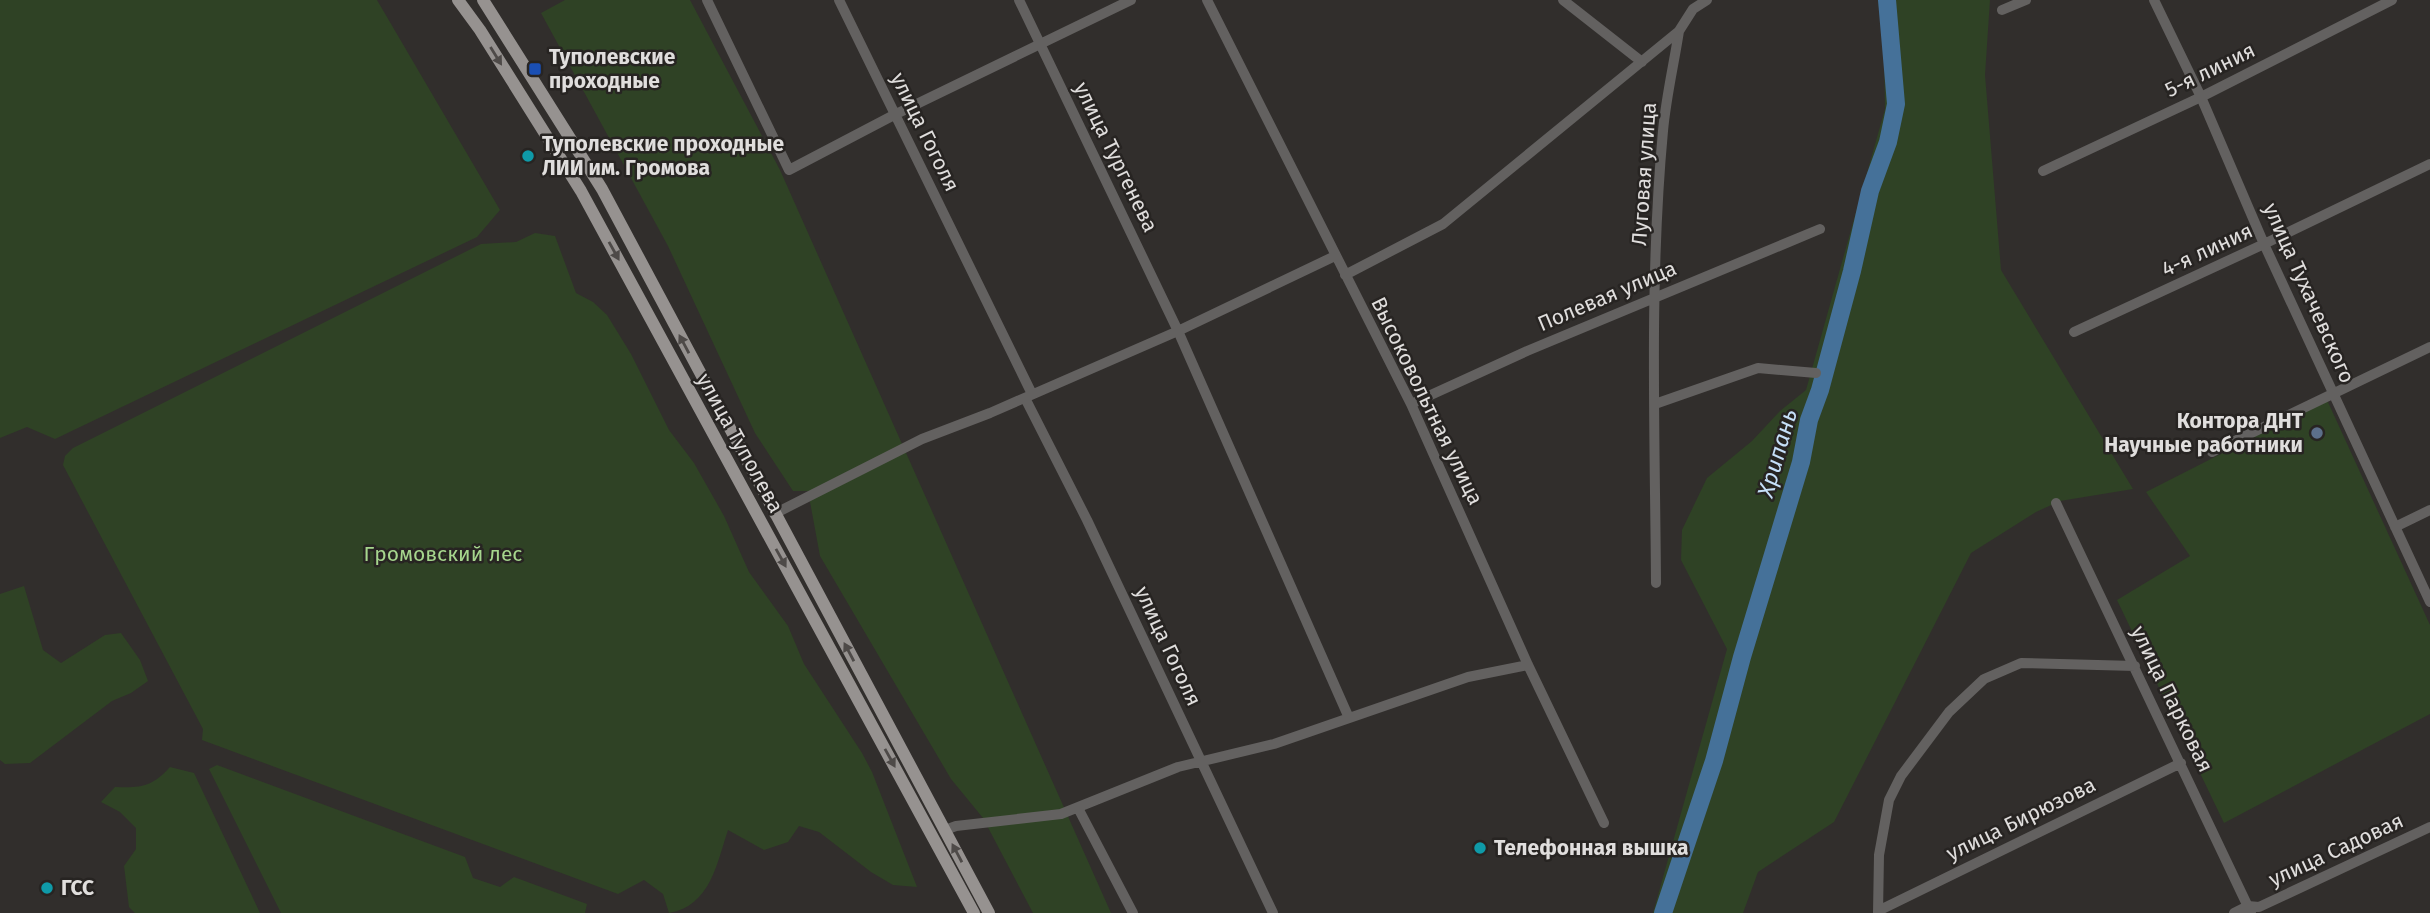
<svg xmlns="http://www.w3.org/2000/svg" width="2430" height="913" font-family="'Fira Sans',sans-serif">
	<style>
		.green { fill: #2f4225 }
		.lines { fill: none; stroke-linecap: round; stroke-linejoin: round }
		.river { stroke: #457199; stroke-width: 18 }
		.minor { stroke: #636160; stroke-width: 10 }
		.major { stroke: #969290; stroke-width: 12 }
		.oneway { fill: #4e4a48 }
		.transit-dot { fill: #1a4fb4; stroke: #272422; stroke-width: 2.5 }
		.culture-dot { fill: #0f9aa8; stroke: #272422; stroke-width: 2.5 }
		.service-dot { fill: #5c6f8a; stroke: #272422; stroke-width: 2.5 }
		.labels { text-anchor: middle; dominant-baseline: central; stroke-width: 5; stroke-linejoin: round; paint-order: stroke }
		.poi-label { font-size: 21px; font-weight: bold; fill: #e0dedd; stroke: #272422; text-anchor: start }
		.street-label { font-size: 21px; fill: #e0dedd; stroke: #272422 }
		.park-label { font-size: 21px; fill: #a6d68d; stroke: #272422 }
		.water-label { font-size: 23px; font-style: italic; fill: #c6e0f9; stroke: #272422 }
	</style>
	<rect width="100%" height="100%" fill="#312e2c"/>
	<path class="green" d="M 0,0 L 377,0 L 500,210 L 477,237 L 55,439 L 27,427 L 0,438 Z
		M 565,0 L 690,0 L 780,170 L 1111,913 L 1033,913 L 983,818 L 951,779 L 820,556 L 808,491 L 793,491 L 755,433 L 668,246 L 541,13 Z
		M 1878,0 L 1990,0 L 1985,75 L 2001,270 L 2133,489 L 2060,501 L 2036,512 L 1971,553 L 1834,822 L 1758,872 L 1743,913 L 1653,913 L 1727,649 L 1681,560 L 1682,530 L 1707,478 L 1752,441 L 1780,411 L 1806,390 L 1885,109 L 1884,50 Z
		M 535,233 L 555,236 L 576,293 L 593,302 L 607,315 L 631,354 L 669,430 L 694,463 L 724,516 L 749,572 L 788,626 L 804,664 L 862,753 L 872,772 L 917,887 L 893,885 L 871,872 L 819,832 L 799,826 L 788,842 L 764,850 L 728,830 C 717,862 711,906 669,913 L 663,894 L 644,880 L 618,894 L 202,740 L 203,729 L 63,465 L 65,456 L 73,448 L 481,244 L 516,242 Z
		M 2327,400 L 2430,625 L 2430,714 L 2224,823 L 2117,600 L 2190,556 L 2146,492 Z
		M 24,586 L 43,650 L 61,663 L 105,635 L 121,633 L 140,660 L 148,681 L 131,693 L 112,701 L 30,763 L 5,764 L 0,760 L 0,594 Z
		M 217,765 L 465,857 L 473,878 L 500,887 L 514,877 L 587,904 L 585,913 L 281,913 L 209,769 Z
		M 170,767 L 194,773 L 260,913 L 135,913 L 129,907 L 124,866 L 136,849 L 136,828 L 120,812 L 101,802 L 115,787 C 141,788 152,787 170,767 Z"/>
	<g class="lines">
		<path class="river" d="M 1663,913 L 1714,761 L 1742,657 L 1801,462 L 1809,420 L 1820,390 L 1852,271 L 1870,191 L 1888,142 L 1896,104 L 1887,0"/>
		<path class="minor" d="M 707,0 L 789,170 L 894,115 L 1131,0
			M 839,0 L 1032,394
			M 1019,0 L 1178,331 L 1349,718
			M 1207,0 L 1411,404 L 1528,665 L 1604,823
			M 1563,0 L 1642,62
			M 2154,0 L 2201,97 L 2264,244 L 2430,602
			M 2002,10 L 2026,0
			M 2043,171 L 2201,97 L 2392,0
			M 1345,275 L 1443,224 L 1679,31 L 1693,9 L 1707,0
			M 2074,332 L 2264,244 L 2430,164
			M 1025,398 L 1087,520 L 1273,913
			M 1411,404 L 1527,351 L 1820,229
			M 1655,404 L 1758,368 L 1816,373
			M 2212,452 L 2430,347
			M 2056,503 L 2251,913
			M 774,514 L 922,439 L 990,413 L 1178,331 L 1335,256
			M 2395,527 L 2430,510
			M 1656,583 C 1655,433 1649,281 1663,131 C 1666,97 1674,64 1679,31
			M 1078,808 L 1133,913
			M 945,830 L 956,826 L 1061,814 L 1178,767 L 1274,744 L 1468,677 L 1528,665
			M 1878,911 L 2181,763
			M 1878,913 L 1879,855 L 1889,800 L 1901,776 L 1949,712 L 1984,679 L 2021,663 L 2135,666
			M 2234,913 L 2248,906 L 2259,907 L 2430,827"/>
		<path class="major" d="M 458,0 L 480,30 L 581,191 L 974,913
			M 483,0 L 602,189 L 989,913"/>
	</g>
	<defs><path id="oneway-solid" d="M-6-.8H1V-3.2L6.5 0L1 3.2V.8H-6Z" transform="scale(1.75)"/></defs>
	<g class="oneway">
		<use href="#oneway-solid" transform="translate(496 56) rotate(58)"/>
		<use href="#oneway-solid" transform="translate(614 251) rotate(61)"/>
		<use href="#oneway-solid" transform="translate(684 344) rotate(-118)"/>
		<use href="#oneway-solid" transform="translate(781 558) rotate(61)"/>
		<use href="#oneway-solid" transform="translate(849 652) rotate(-118)"/>
		<use href="#oneway-solid" transform="translate(890 758) rotate(61)"/>
		<use href="#oneway-solid" transform="translate(957 853) rotate(-118)"/>
	</g>
	<rect class="transit-dot" x="528" y="62" width="14" height="14" rx="3.5"/>
	<g class="culture-dot">
		<circle cx="528" cy="156" r="7"/>
		<circle cx="1480" cy="848" r="7"/>
		<circle cx="47" cy="888" r="7"/>
	</g>
	<circle class="service-dot" cx="2317" cy="433" r="7"/>
	<g class="labels">
		<g class="poi-label">
			<text x="549" y="57">Туполевские<tspan x="549" dy="24">проходные</tspan></text>
			<text x="542" y="144">Туполевские проходные<tspan x="542" dy="24">ЛИИ им. Громова</tspan></text>
			<text x="2303" y="421" text-anchor="end">Контора ДНТ<tspan x="2303" dy="24">Научные работники</tspan></text>
			<text x="1494" y="848">Телефонная вышка</text>
			<text x="61" y="888">ГСС</text>
		</g>
		<g class="street-label">
			<text transform="translate(2210 70) rotate(-26)">5-я линия</text>
			<text transform="translate(925 132) rotate(64)">улица Гоголя</text>
			<text transform="translate(1116 157) rotate(64)">улица Тургенева</text>
			<text transform="translate(1644 174) rotate(-86)">Луговая улица</text>
			<text transform="translate(2207 250) rotate(-25)">4-я линия</text>
			<text transform="translate(2309 293) rotate(66)">улица Тухачевского</text>
			<text transform="translate(1607 296) rotate(-23)">Полевая улица</text>
			<text transform="translate(1427 401) rotate(64)">Высоковольтная улица</text>
			<text transform="translate(740 443) rotate(61)">улица Туполева</text>
			<text transform="translate(1168 646) rotate(65)">улица Гоголя</text>
			<text transform="translate(2172 699) rotate(64)">улица Парковая</text>
			<text transform="translate(2021 819) rotate(-26)">улица Бирюзова</text>
			<text transform="translate(2336 850) rotate(-25)">улица Садовая</text>
		</g>
		<g class="park-label">
			<text x="443" y="554">Громовский лес</text>
		</g>
		<g class="water-label">
			<text transform="translate(1777 453) rotate(-74)">Хрипань</text>
		</g>
	</g>
</svg>
